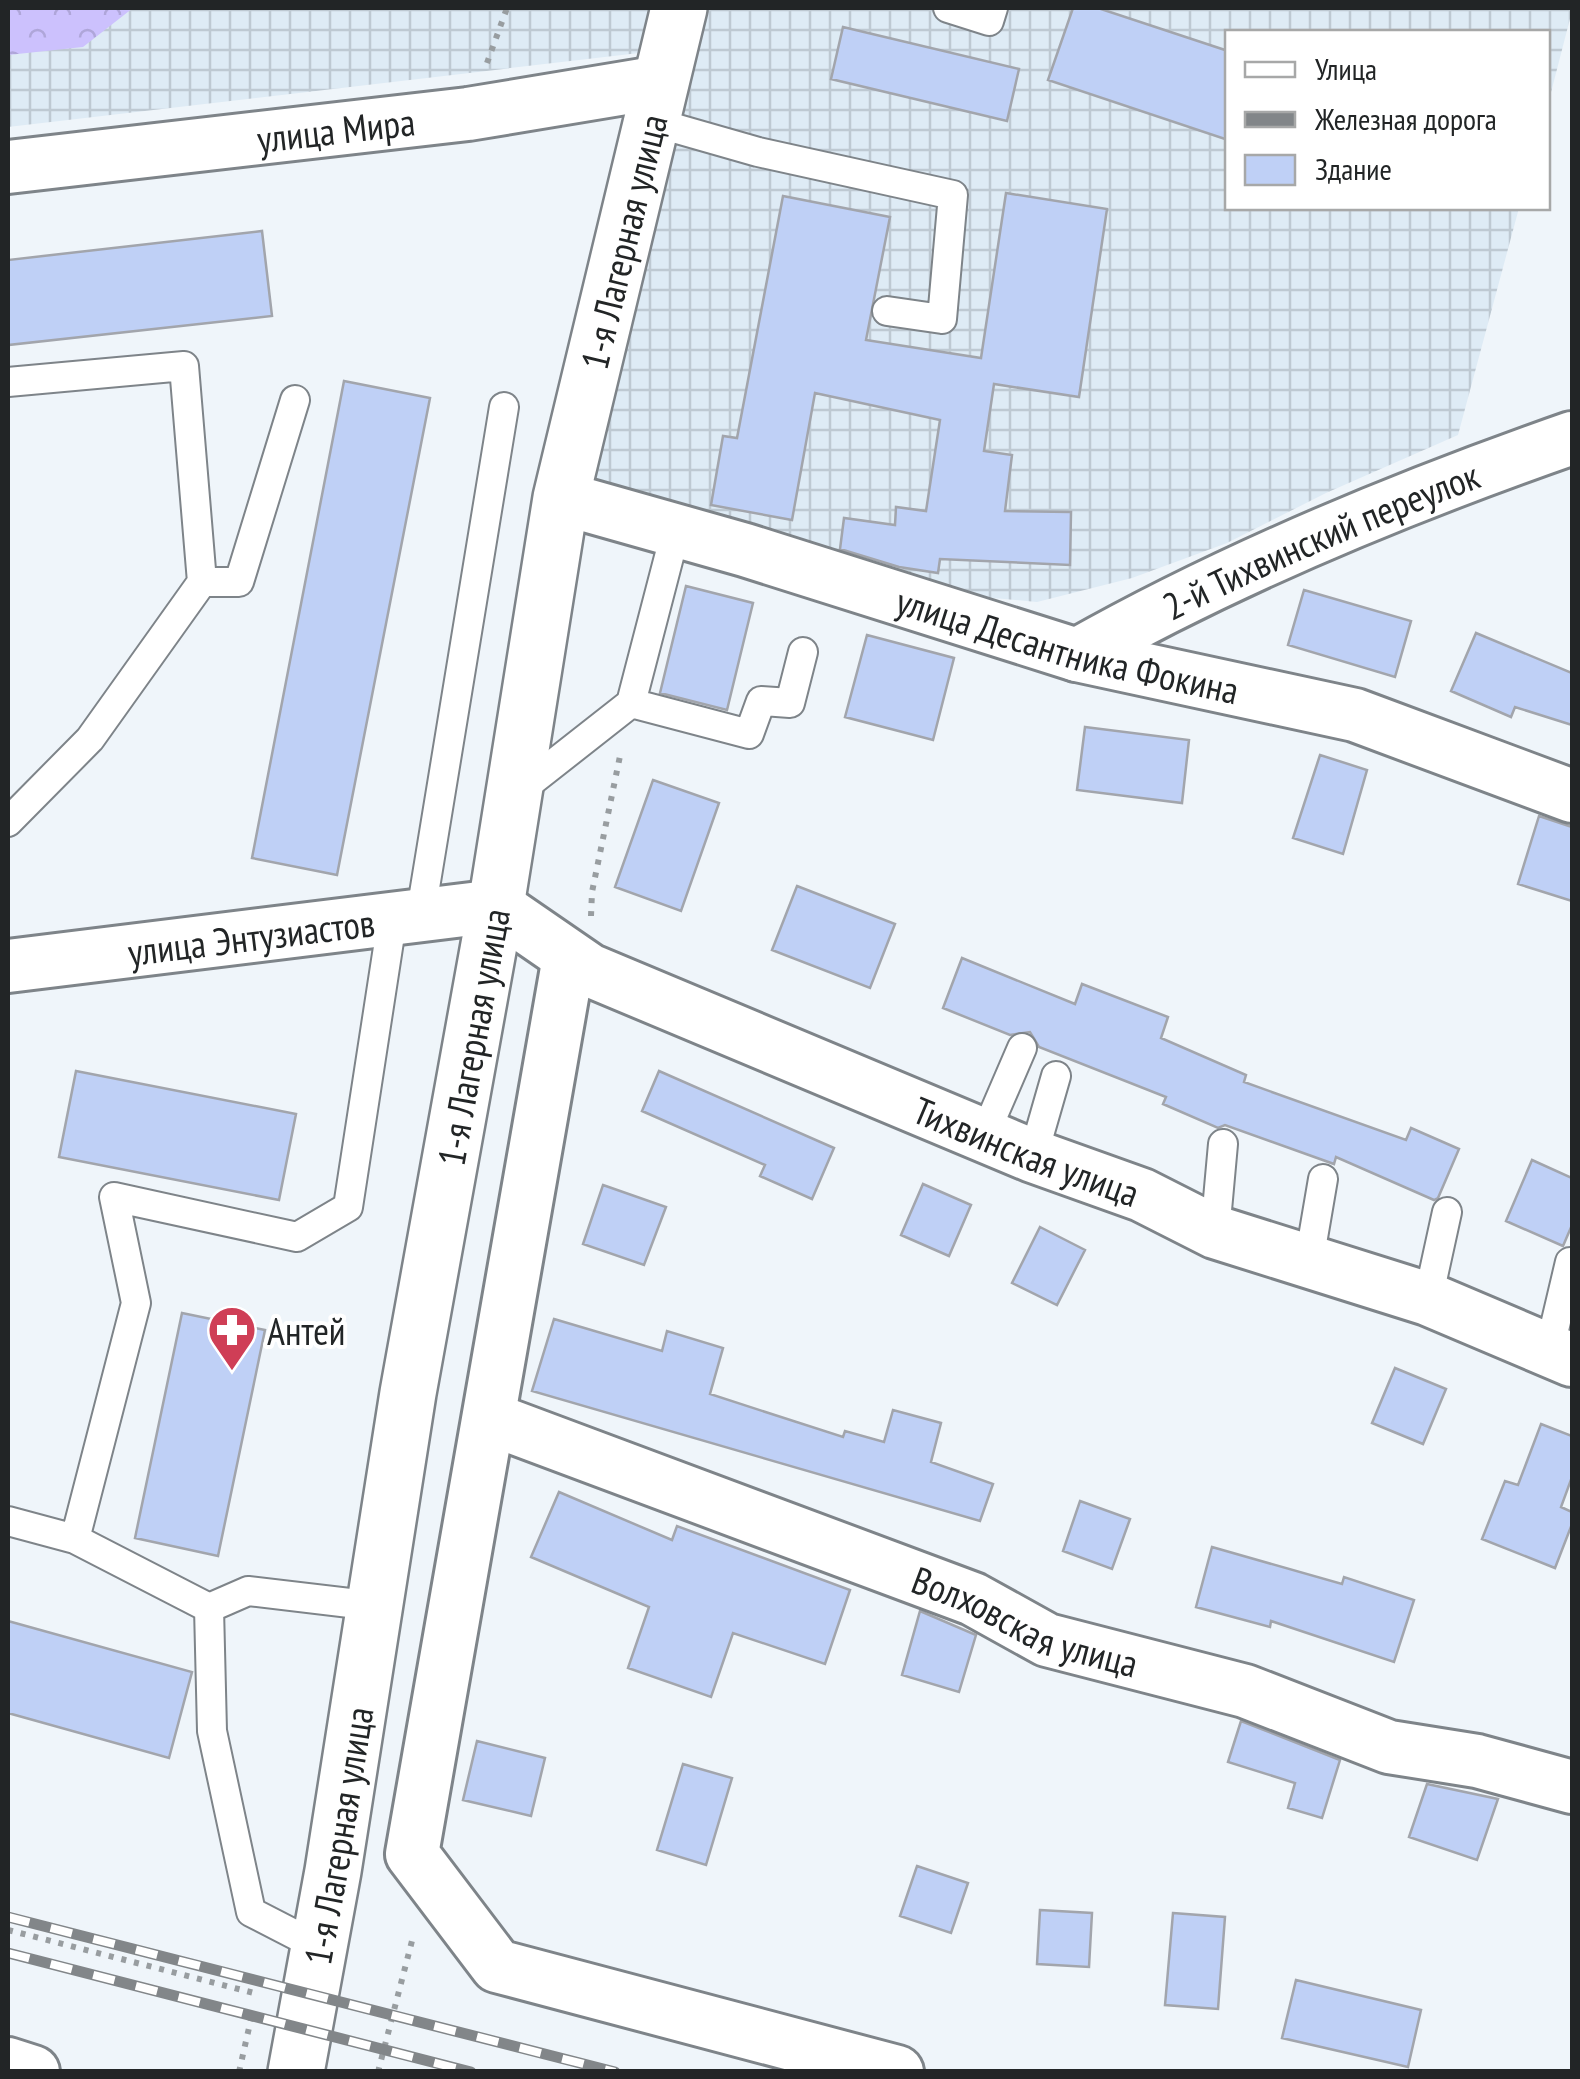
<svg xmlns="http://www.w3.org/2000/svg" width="1580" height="2079" font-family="'PT Sans Narrow',sans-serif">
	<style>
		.industrial { fill: url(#industrial-grid) }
		.forest { fill: url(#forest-crowns) }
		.building { fill: #bfd0f6; stroke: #a2a5ac; stroke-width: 2.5 }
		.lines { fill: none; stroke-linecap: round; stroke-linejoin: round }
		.service-casing { stroke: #7e8489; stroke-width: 32 }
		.minor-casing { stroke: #7e8489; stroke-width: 58 }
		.secondary-casing { stroke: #7e8489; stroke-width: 60 }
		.path { stroke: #989da0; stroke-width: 6; stroke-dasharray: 5 8; stroke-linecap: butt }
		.service { stroke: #fff; stroke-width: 28 }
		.minor { stroke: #fff; stroke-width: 52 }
		.secondary { stroke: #fff; stroke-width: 55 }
		.rail-casing { stroke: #828689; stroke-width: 11 }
		.rail { stroke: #fff; stroke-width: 8; stroke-dasharray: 22; stroke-linecap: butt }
		.labels { text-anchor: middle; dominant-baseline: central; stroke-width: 8; stroke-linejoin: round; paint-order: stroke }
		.street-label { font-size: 38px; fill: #222526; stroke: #fff }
		.poi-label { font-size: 38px; fill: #222526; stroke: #fff; text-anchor: start }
	</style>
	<defs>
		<pattern id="industrial-grid" width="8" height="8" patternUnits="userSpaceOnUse" patternTransform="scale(2.5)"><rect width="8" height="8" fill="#deebf5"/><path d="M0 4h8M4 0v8" fill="none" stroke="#bec9d2"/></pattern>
		<pattern id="forest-crowns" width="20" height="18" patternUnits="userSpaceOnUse" patternTransform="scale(2.5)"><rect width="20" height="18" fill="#ccc1fd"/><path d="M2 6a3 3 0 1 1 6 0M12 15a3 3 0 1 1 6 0" fill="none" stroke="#afa6d9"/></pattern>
	</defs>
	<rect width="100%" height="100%" fill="#eff5fa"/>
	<path class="industrial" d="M 8,8 L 653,8 L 639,53 L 8,127 Z
		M 701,8 L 1572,8 L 1572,11 L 1548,104 L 1548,32 L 1228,32 L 1228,208 L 1519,208 L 1458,435 L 1326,493 L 1227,543 L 1132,578 L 1037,602 L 938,593 L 591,498 Z"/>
	<path class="forest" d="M 8,8 L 133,8 L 83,47 L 8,55 Z"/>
	<path class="building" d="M 1073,8 L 1098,8 L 1228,51 L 1228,140 L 1048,80 Z
		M 843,27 L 1019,69 L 1007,121 L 831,79 Z
		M 1006,193 L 1107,209 L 1079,397 L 994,384 L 984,451 L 1012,455 L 1005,511 L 1071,512 L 1070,565 L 940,559 L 938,573 L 899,567 L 840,549 L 844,518 L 895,525 L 896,507 L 926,511 L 940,420 L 815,393 L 792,520 L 711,505 L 723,436 L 737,438 L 783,196 L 890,217 L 866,340 L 981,358 Z
		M 262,231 L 272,316 L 8,345 L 8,260 Z
		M 344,381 L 430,398 L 337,875 L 252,858 Z
		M 686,586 L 753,603 L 727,710 L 660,693 Z
		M 1304,590 L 1411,621 L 1395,677 L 1288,645 Z
		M 1476,633 L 1572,673 L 1572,725 L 1515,707 L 1511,717 L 1451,691 Z
		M 867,635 L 954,658 L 933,740 L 845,717 Z
		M 1085,727 L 1189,740 L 1182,803 L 1077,790 Z
		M 1320,755 L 1367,770 L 1343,854 L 1293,838 Z
		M 653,780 L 719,803 L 681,911 L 615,887 Z
		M 1539,816 L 1572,827 L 1572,901 L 1518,884 Z
		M 797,886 L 895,924 L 870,988 L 772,950 Z
		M 962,958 L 1075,1004 L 1082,984 L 1168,1017 L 1161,1038 L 1246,1075 L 1244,1082 L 1406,1140 L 1411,1128 L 1459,1149 L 1438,1198 L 1434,1200 L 1336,1157 L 1334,1164 L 1225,1125 L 1218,1128 L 1163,1104 L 1166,1097 L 1039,1047 L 1030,1032 L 1010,1035 L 943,1008 Z
		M 76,1071 L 296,1114 L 279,1200 L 59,1157 Z
		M 659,1071 L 834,1148 L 812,1199 L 760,1176 L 765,1165 L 642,1111 Z
		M 1532,1160 L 1572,1178 L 1572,1225 L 1563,1246 L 1506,1221 Z
		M 923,1184 L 971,1205 L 949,1256 L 901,1235 Z
		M 603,1185 L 666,1207 L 644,1265 L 583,1244 Z
		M 1040,1227 L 1085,1250 L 1057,1305 L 1012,1283 Z
		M 182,1313 L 265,1330 L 218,1556 L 135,1538 Z
		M 554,1319 L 662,1351 L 667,1331 L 723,1348 L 710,1394 L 843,1437 L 845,1431 L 884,1442 L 893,1410 L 941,1423 L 931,1462 L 993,1484 L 980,1521 L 532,1391 Z
		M 1395,1368 L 1446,1389 L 1423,1444 L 1372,1423 Z
		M 1541,1424 L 1572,1436 L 1572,1477 L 1561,1507 L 1572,1512 L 1572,1524 L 1555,1568 L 1482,1539 L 1505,1481 L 1518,1485 Z
		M 559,1492 L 672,1540 L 677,1526 L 850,1590 L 825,1664 L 733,1633 L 711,1697 L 628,1668 L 649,1607 L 531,1557 Z
		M 1080,1501 L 1130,1519 L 1112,1569 L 1063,1551 Z
		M 1212,1547 L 1342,1584 L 1344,1577 L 1414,1600 L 1394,1662 L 1271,1621 L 1270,1627 L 1196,1607 Z
		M 920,1611 L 976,1635 L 959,1692 L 902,1675 Z
		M 8,1621 L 192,1672 L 169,1758 L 8,1713 Z
		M 1241,1721 L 1340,1760 L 1322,1818 L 1288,1808 L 1295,1783 L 1228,1762 Z
		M 477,1741 L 545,1758 L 531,1816 L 463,1800 Z
		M 683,1764 L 732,1778 L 706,1865 L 657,1850 Z
		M 1427,1784 L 1498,1799 L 1477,1860 L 1409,1837 Z
		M 917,1866 L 968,1883 L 951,1933 L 900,1916 Z
		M 1040,1910 L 1092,1913 L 1089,1967 L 1037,1964 Z
		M 1173,1913 L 1225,1917 L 1218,2009 L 1165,2005 Z
		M 1296,1980 L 1421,2010 L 1408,2067 L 1282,2038 Z"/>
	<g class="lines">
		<g class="service-casing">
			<path id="service" d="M 948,8 L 989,21 L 993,8
				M 653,122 L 758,152 L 953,195 L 942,319 L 887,311
				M 8,382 L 184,366 L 202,582
				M 676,530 L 631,703 L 749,734 L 761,701 L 790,703 L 803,652
				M 519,791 L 631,703
				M 8,822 L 90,739 L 202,582 L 239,582 L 295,400
				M 421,912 L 504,407
				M 984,1136 L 1022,1048
				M 1033,1156 L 1056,1076
				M 1215,1232 L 1223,1144
				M 1309,1261 L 1323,1179
				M 1428,1299 L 1447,1212
				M 1549,1351 L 1570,1262
				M 8,1521 L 75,1539 L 136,1303 L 114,1197 L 297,1237 L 348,1207 L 393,915
				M 75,1539 L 209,1608 L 212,1731 L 251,1912 L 319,1947
				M 209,1608 L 248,1591 L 375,1606"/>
		</g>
		<g class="minor-casing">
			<g id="minor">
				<path id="s1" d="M 8,167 L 468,114 L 661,82"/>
				<path id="s2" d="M 561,498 L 745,550 L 1077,655 L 1355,715 L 1572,796"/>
				<path id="s3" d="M 1077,655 C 1231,568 1406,496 1572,438"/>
				<path d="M 569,957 L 412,1854 L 497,1966 L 897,2072"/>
				<path id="s4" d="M 8,966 L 496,906 L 589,970 L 1033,1156 L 1142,1195 L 1215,1232 L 1428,1299 L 1572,1360"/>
				<path id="s5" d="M 491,1419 L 973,1599 L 1047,1640 L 1245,1691 L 1389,1747 L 1477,1761 L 1572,1787"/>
				<path d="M 8,2064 L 33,2072"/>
			</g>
		</g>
		<g class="secondary-casing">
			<g id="secondary">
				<path id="s6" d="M 296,2072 L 333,1871 L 408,1393 L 496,906 L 561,498 L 679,8"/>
			</g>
		</g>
		<path class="path" d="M 487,63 L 507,8
			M 591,916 L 592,892 L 620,756
			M 8,1930 L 258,1994
			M 239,2072 L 251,2019
			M 378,2072 L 413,1937"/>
		<use href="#service" class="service"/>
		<use href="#minor" class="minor"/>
		<use href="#secondary" class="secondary"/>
		<g class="rail-casing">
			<path id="rail" d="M 8,1917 L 615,2072
				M 8,1953 L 471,2072"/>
		</g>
		<use href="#rail" class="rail"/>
	</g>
	<defs>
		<g id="pharmacy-pin" transform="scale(2.5)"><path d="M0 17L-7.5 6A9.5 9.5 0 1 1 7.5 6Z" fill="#cf3e56" stroke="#fff"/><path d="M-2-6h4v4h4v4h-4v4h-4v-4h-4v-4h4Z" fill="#fff"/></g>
	</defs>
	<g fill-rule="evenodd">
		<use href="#pharmacy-pin" x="232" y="1330"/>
	</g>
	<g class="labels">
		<g class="street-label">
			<text stroke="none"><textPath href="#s1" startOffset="330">улица Мира</textPath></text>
			<text stroke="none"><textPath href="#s6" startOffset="1860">1-я Лагерная улица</textPath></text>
			<text stroke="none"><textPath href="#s3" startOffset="270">2-й Тихвинский переулок</textPath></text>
			<text stroke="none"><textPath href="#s2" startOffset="528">улица Десантника Фокина</textPath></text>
			<text stroke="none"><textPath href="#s4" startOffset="245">улица Энтузиастов</textPath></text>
			<text stroke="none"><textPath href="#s6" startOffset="1050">1-я Лагерная улица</textPath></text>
			<text stroke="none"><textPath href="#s4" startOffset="1078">Тихвинская улица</textPath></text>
			<text stroke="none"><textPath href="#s5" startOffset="572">Волховская улица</textPath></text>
			<text stroke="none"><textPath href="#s6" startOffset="240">1-я Лагерная улица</textPath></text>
		</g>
		<g class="poi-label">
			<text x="267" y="1330">Антей</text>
		</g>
	</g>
	<rect width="1580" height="2079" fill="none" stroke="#222526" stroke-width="20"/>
	<rect x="1225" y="30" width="325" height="180" fill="#ffffff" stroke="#a7a8a8" stroke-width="2.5"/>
	<rect x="1245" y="62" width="50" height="15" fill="#ffffff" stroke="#a7a8a8" stroke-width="2.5"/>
	<text x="1315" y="80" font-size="30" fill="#222526">Улица</text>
	<rect x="1245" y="112" width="50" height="15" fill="#828689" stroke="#a7a8a8" stroke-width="2.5"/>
	<text x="1315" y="130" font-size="30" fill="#222526">Железная дорога</text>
	<rect x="1245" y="155" width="50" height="30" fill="#bfd0f6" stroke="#a7a8a8" stroke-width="2.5"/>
	<text x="1315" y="180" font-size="30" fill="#222526">Здание</text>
</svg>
